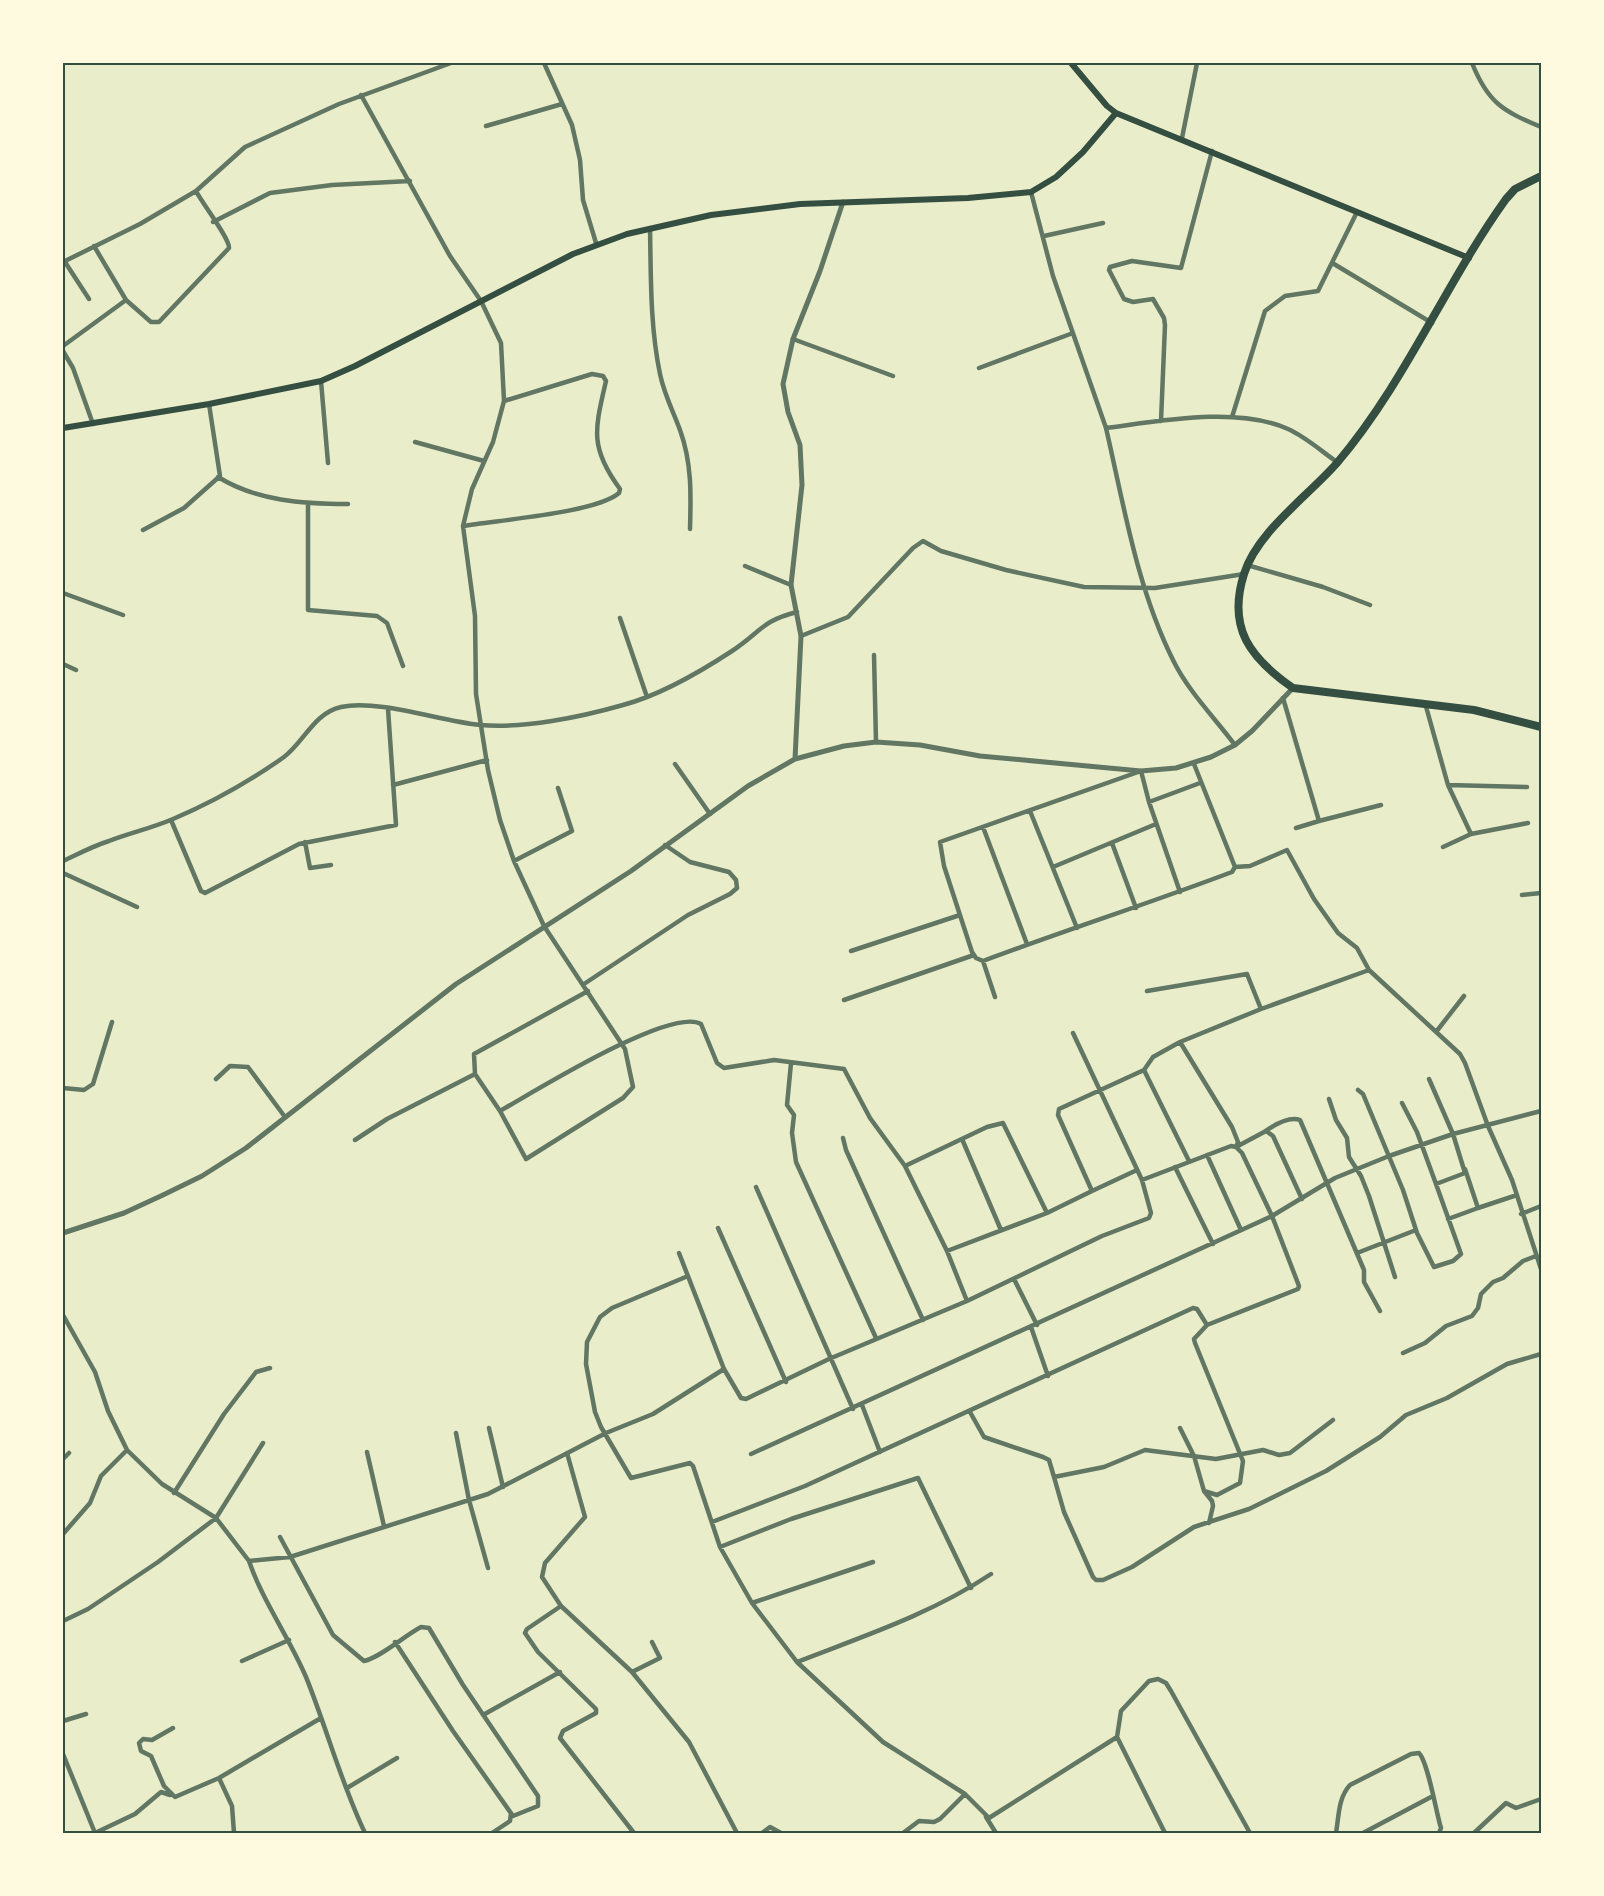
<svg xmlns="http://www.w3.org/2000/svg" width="1604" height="1896" font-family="'Open Sans',sans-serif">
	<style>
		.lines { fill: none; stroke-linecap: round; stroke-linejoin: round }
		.minor { stroke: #617663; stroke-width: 4.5 }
		.tertiary { stroke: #617663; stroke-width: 5 }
		.secondary { stroke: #344e41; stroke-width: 6 }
		.trunk { stroke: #344e41; stroke-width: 8 }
		.neatline { fill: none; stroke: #344e41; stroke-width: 2 }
	</style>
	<rect width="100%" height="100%" fill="#e9edc9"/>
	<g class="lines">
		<path class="minor" d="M 544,63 L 572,125 L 580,160 L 583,200 L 596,243
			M 1472,63 C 1488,103 1503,111 1541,127
			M 361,95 L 450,256 L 481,301 L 501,343 L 504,401 L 493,442 L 472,489 L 463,526 L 475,616 L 476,694 L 488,770 L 500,820 L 514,861 L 544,926 L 625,1049 L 633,1087 L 623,1098 L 526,1159 L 500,1111 L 475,1074 L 474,1054 L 588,991
			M 486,126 L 562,104
			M 1182,138 L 1197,63
			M 1031,192 L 1053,276 L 1106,428
			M 213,222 L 270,193 L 332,185 L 410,181
			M 650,228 C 651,277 650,326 660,374 C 664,394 673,411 680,430 C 692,463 691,495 690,529
			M 1044,236 L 1103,223
			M 94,246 L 126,300 L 151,322 L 159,322 L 229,248 C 230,239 202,203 196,191
			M 63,262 L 140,224 L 196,191 L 245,147 L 339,104 L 451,63
			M 65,262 L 89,299
			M 1334,264 L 1432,323
			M 793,339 L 893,376
			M 63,346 L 126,300
			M 63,351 L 73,368 L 93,424
			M 979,368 L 1073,333
			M 321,381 L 328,463
			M 1232,417 L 1265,311 L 1285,296 L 1318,291 L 1357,212
			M 1161,421 L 1165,325 L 1164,318 L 1153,299 L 1133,302 L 1124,299 L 1109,270 L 1110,267 L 1132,261 L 1181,268 L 1212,151
			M 415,442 L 484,461
			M 218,477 C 257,501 303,504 348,504
			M 308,504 L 308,610 L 377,616 L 387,623 L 403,666
			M 463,526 C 498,520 596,513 619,493 L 620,489 C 589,447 595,429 606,381 L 603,376 L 592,374 L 504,401
			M 143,530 L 184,508 L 220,476 L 209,404
			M 1247,565 L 1323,587 L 1370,605
			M 745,566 L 791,585
			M 63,593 L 123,615
			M 620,618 L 647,697
			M 801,636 L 848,617 L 913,548 L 923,541 L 941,551 L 1006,570 L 1084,587 L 1155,588 L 1244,574
			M 874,655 L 876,742
			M 63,664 L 76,670
			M 1283,698 L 1319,821 L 1381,805
			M 1425,703 L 1448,785 L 1527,787
			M 1235,745 C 1214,717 1188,691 1173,660 C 1137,588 1124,506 1106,428 C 1160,421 1237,406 1288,429 C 1306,437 1321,451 1337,462
			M 675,764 L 710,814
			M 393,785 L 487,760
			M 1448,785 L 1471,834
			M 1149,802 L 1200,783
			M 1030,811 L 1077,928
			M 171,820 L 201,891 L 205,893 L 299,844 L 396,825 L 388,709
			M 983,827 L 1027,944
			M 1296,828 L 1319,821
			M 305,842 L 310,868 L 331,865
			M 1112,843 L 1136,908
			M 1443,847 L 1471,834 L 1528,823
			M 63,861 C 78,854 93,846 109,841 C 130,833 152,828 173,819 C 211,803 250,781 284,757 C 304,742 314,713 341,707 C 378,699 440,721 480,725 C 523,729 581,717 623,705 C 661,695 700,672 732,651 C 761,632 761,621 797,612
			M 514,861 L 572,831 L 558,788
			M 1053,867 L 1156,824
			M 63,873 L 137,907
			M 1180,892 L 1149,802 L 1141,771 L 940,842 L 944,866 L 972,952 L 976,958 L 983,961 C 1066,930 1150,903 1232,872 L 1235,867 L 1194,764
			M 1522,895 L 1541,893
			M 851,951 L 960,915
			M 983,961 L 995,997
			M 1369,970 L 1460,1054 L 1465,1063 L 1488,1126 L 1512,1180 L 1541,1269
			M 584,984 L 688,915 L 730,894 L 737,888 L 736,880 L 729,872 L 690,862 L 665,845
			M 1147,991 L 1247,974 L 1261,1009
			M 844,1000 L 974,955
			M 1436,1032 L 1464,996
			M 791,1063 L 787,1105 L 794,1115 L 792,1133 L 796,1162 L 876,1338
			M 1144,1070 L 1189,1161
			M 216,1079 L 230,1066 L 248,1067 L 285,1117
			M 63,1088 L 84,1090 L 93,1084 L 112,1022
			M 1358,1090 L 1363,1094 L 1403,1190 L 1417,1233 L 1434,1267 L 1453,1261 L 1461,1254 L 1436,1184
			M 1329,1099 L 1336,1120 L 1347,1138 L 1349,1157 L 1361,1176 L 1369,1196 L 1395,1277
			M 1402,1103 L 1417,1132 L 1436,1184 L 1465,1173 L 1453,1134 L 1429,1079
			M 500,1111 C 532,1093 671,1006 701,1024 L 717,1063 L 724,1068 L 774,1060 L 844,1069 L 870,1118 L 905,1166 L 947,1251 L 967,1301
			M 1264,1132 C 1274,1125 1289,1116 1300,1120 L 1364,1270 L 1364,1282 L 1380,1311
			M 843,1138 L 846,1150 L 923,1320
			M 962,1139 L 1001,1230
			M 355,1140 L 387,1119 L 475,1074
			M 1207,1155 L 1241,1230
			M 905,1166 L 987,1127 L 1003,1123 L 1047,1213
			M 1175,1167 L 1213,1244
			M 1465,1169 L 1478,1208 L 1517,1195
			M 1142,1180 L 1231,1146 L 1236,1147 L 1266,1131 L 1273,1136 L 1302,1199
			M 756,1187 L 853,1409
			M 1092,1191 L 1137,1170
			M 1521,1214 L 1541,1206
			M 1448,1219 L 1478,1208
			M 718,1228 L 786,1382
			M 947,1251 L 1047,1213 L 1092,1191 L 1058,1115 L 1059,1109 L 1144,1070 L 1153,1057 L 1180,1042
			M 679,1253 L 724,1369 L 741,1398 L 746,1399 L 829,1359 L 967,1301 L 1102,1236 L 1149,1218 L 1151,1213 L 1142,1180 L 1073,1033
			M 1357,1253 L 1416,1230
			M 688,1276 L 612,1308 L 600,1317 L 587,1342 L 586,1364 L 595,1412 L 601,1427 L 631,1478 L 690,1463 L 693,1466 L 720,1547 L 752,1603 L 797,1662 C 864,1636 931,1614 991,1574
			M 1014,1279 L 1037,1325
			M 63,1315 L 95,1372 L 108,1411 L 127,1450 L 162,1484 L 216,1518 L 249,1561 L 290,1557 L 488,1494 L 606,1433 L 653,1414 L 724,1369
			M 1207,1325 L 1298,1289 L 1299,1286 L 1272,1216 L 1242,1153 L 1236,1147 L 1238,1142 L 1232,1127 L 1180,1042 L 1261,1009 L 1369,970 L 1357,948 L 1338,933 L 1314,899 L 1287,850 L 1250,866 L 1235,867
			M 1031,1327 L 1048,1376
			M 1403,1353 L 1425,1343 L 1446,1326 L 1472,1316 L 1478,1308 L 1481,1294 L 1493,1282 L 1503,1278 L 1523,1261 L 1536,1256
			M 862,1405 L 880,1452
			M 970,1412 L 984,1437 L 1043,1457 L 1049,1460 L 1054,1477 L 1104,1467 L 1145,1450 L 1216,1459 L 1263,1450 L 1279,1455 L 1290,1453 L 1333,1420
			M 489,1428 L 503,1487
			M 1180,1428 L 1194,1456 L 1204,1491 L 1212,1501 L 1213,1506 L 1209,1523
			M 456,1433 L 469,1500 L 488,1568
			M 367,1452 L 384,1526
			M 567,1453 L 585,1517 L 545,1563 L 542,1577 L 561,1606 L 632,1672 L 660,1658 L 652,1642
			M 751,1454 L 1272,1216 L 1335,1178 L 1389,1156 L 1453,1134 L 1541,1111
			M 63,1459 L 69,1453
			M 1054,1477 L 1064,1512 L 1093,1577 L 1096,1580 L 1103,1580 L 1132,1567 L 1194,1527 L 1249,1509 L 1326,1471 L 1380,1437 L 1406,1415 L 1447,1398 L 1507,1364 L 1541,1354
			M 174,1493 L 224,1414 L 256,1372 L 270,1368
			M 712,1522 L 805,1486 L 1193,1308 L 1197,1309 L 1207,1325 L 1194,1339 L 1195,1343 L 1243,1461 L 1240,1483 L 1217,1495 L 1204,1491
			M 63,1534 L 90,1503 L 101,1476 L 127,1450
			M 280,1537 L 333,1635 L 364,1661 C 381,1657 404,1636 421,1627 L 429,1628 L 463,1685 L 538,1796 L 538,1806 L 513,1816 L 453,1731 L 395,1642
			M 720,1547 L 791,1519 L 918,1478 L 971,1588
			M 249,1561 C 263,1602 289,1637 306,1677 C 327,1729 341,1783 365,1833
			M 752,1603 L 873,1562
			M 561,1606 L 527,1629 L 525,1633 L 538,1652 L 596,1709 L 596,1713 L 563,1731 L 560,1738 L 634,1833
			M 63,1621 L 88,1609 L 158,1562 L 216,1518 L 263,1443
			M 242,1661 L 289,1640
			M 797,1662 L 883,1742 L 965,1794 L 989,1818 L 1117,1737 L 1121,1711 L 1149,1681 L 1158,1679 L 1166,1683 L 1171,1691 L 1250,1833
			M 632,1672 L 689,1742 L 737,1833
			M 483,1715 L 560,1672
			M 63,1721 L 86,1714
			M 173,1728 L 152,1740 L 143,1739 L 139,1743 L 141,1751 L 151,1756 L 164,1786 L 175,1797 L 219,1778 L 321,1718
			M 1117,1737 L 1165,1833
			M 63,1754 L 95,1833
			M 219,1778 L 232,1806 L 234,1833
			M 347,1788 L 397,1758
			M 986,1817 L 996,1833
			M 95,1833 L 135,1814 L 161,1792 L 170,1795
			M 492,1833 L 510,1821 L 511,1813
			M 762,1833 L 770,1827 L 781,1833
			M 903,1833 L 919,1821 L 934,1822 L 940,1819 L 965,1794
			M 1336,1833 C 1339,1816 1338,1798 1350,1785 L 1411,1754 L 1419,1753 C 1428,1762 1436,1812 1441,1828 L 1439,1833
			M 1363,1833 L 1431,1797
			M 1474,1833 L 1506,1803 L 1516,1808 L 1541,1799"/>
		<path class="tertiary" d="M 795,759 L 801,636 L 791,585 L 802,485 L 800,445 L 788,412 L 783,384 L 793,339 L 820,271 L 843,202
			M 63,1233 L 124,1213 L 163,1195 L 202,1176 L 246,1148 L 456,984 L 631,871 L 748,786 L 795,759 L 844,746 L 876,742 L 920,745 L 980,756 L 1141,771 L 1176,768 L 1211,757 L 1235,745 L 1252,731 L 1293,688"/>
		<path class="secondary" d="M 1071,63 L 1107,106 L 1116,113 L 1469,258
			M 63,428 L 209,404 L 321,381 L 355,366 L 573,254 L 627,234 L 711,215 L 800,204 L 968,198 L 1031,192 L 1056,177 L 1083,152 L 1116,113"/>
		<path class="trunk" d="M 1541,176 L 1515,189 L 1506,199 C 1445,284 1405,383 1337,463 C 1308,496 1257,532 1244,574 C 1227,628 1250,658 1293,688 L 1474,710 L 1541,727"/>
	</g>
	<rect width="1604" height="1896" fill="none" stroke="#fefae0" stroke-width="129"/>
	<rect x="64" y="64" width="1476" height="1768" class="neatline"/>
</svg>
